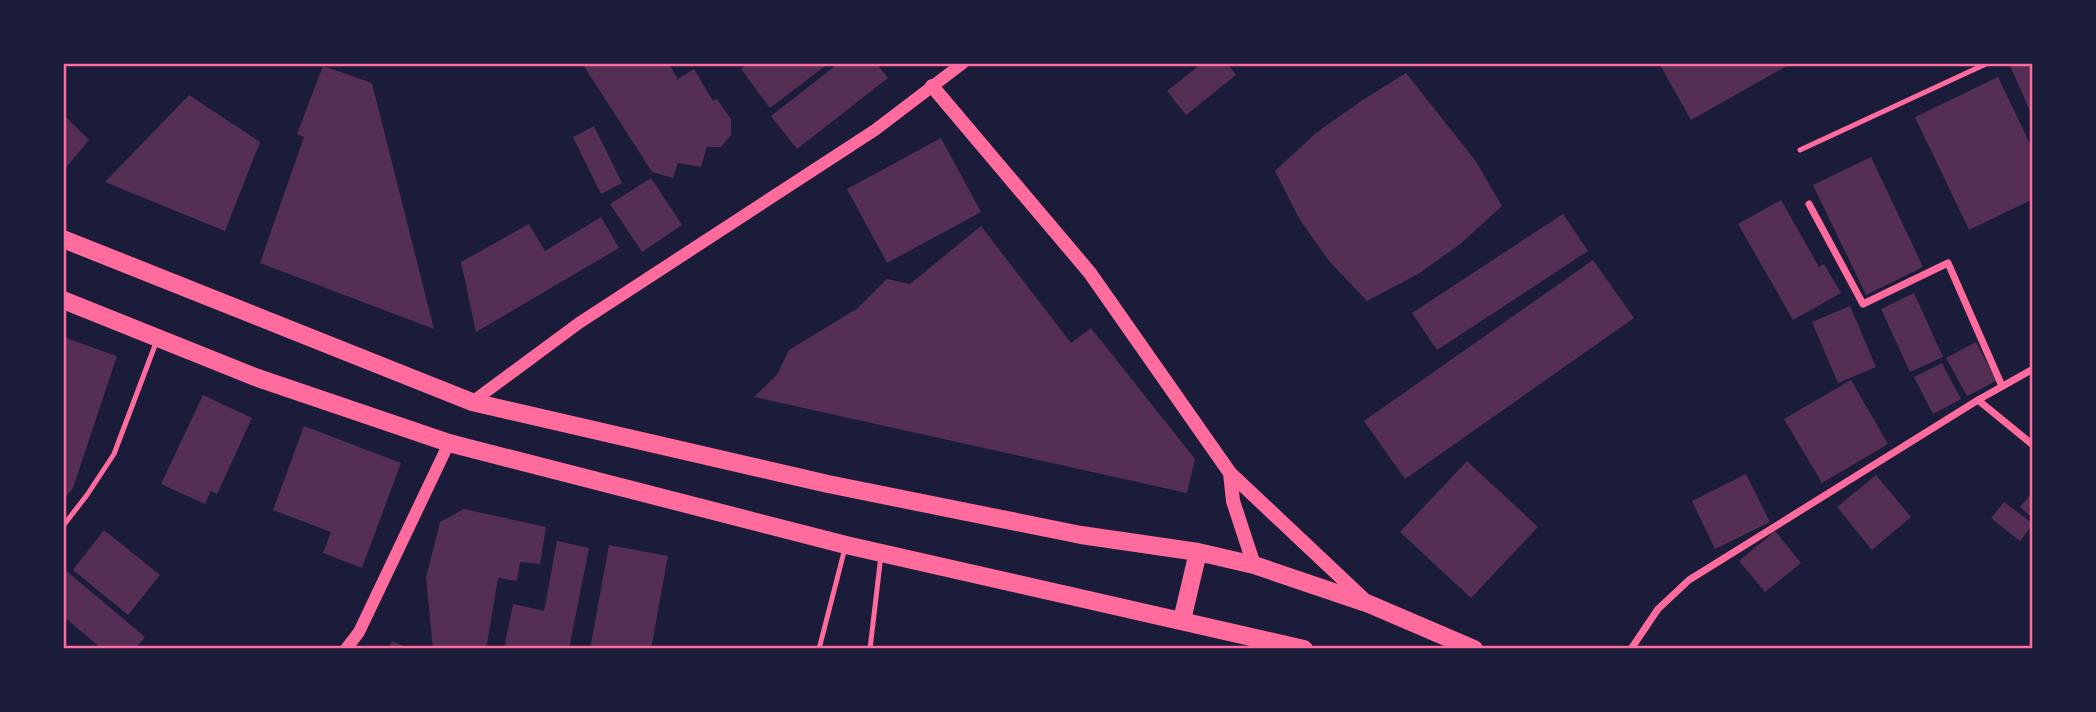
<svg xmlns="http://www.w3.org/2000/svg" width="2096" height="712" font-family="'Open Sans',sans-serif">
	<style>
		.building { fill: #542f53 }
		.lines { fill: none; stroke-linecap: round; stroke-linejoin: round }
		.service { stroke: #ff6b9d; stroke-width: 5 }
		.minor { stroke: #ff6b9d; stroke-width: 7 }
		.tertiary { stroke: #ff6b9d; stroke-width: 12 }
		.secondary { stroke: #ff6b9d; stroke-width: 14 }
		.primary { stroke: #ff6b9d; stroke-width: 18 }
		.neatline { fill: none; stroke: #ff6b9d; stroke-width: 2.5 }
	</style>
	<rect width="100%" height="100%" fill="#1b1b3a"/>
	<path class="building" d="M 582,63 L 668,63 L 678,79 L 694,69 L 713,101 L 717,99 L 731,119 L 731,135 L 721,147 L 707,147 L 701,167 L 678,163 L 673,178 L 652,172 Z
		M 749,63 L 829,63 L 770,108 L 741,69 Z
		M 839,63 L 876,63 L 888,78 L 797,149 L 771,116 Z
		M 1202,63 L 1227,63 L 1236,75 L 1186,115 L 1167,91 Z
		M 1659,63 L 1792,63 L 1691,120 Z
		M 2009,63 L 2033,63 L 2033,118 Z
		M 323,66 L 372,83 L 434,329 L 260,263 L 304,137 L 297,134 Z
		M 1406,73 L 1475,160 L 1502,206 L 1459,245 L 1418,274 L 1367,301 L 1329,261 L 1300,220 L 1275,171 L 1316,133 L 1361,101 Z
		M 1998,77 L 2033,150 L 2033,199 L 1969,230 L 1915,117 Z
		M 189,95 L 260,142 L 225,231 L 105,182 Z
		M 63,114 L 89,140 L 63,171 Z
		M 594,126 L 622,183 L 601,194 L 573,137 Z
		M 941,138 L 981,212 L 887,263 L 847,189 Z
		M 1871,157 L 1923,267 L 1866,295 L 1813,185 Z
		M 651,178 L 682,225 L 642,252 L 610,204 Z
		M 1781,200 L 1819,267 L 1824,264 L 1841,293 L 1793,320 L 1738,224 Z
		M 1563,214 L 1588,251 L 1437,350 L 1412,313 Z
		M 601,217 L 619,248 L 476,332 L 461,262 L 529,224 L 545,251 Z
		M 981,226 L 1071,343 L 1091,328 L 1195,459 L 1187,493 L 754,397 L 777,375 L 789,350 L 858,308 L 887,279 L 910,284 Z
		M 1593,260 L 1634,318 L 1405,479 L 1364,421 Z
		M 1914,293 L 1943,357 L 1910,372 L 1881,309 Z
		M 1850,306 L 1876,367 L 1838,383 L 1812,322 Z
		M 63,337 L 117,356 L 73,488 L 63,500 Z
		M 1976,342 L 1996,381 L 1967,396 L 1946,358 Z
		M 1942,363 L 1961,399 L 1933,414 L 1914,377 Z
		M 1851,380 L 1888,444 L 1822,483 L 1784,419 Z
		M 203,395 L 252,418 L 217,494 L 211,491 L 205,504 L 161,484 Z
		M 304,426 L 401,463 L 362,568 L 323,553 L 331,532 L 273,510 Z
		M 1467,461 L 1538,527 L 1471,598 L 1400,532 Z
		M 1746,474 L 1770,522 L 1715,549 L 1692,501 Z
		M 1876,475 L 1911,517 L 1872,550 L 1837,507 Z
		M 2033,492 L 2033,519 L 2020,507 Z
		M 2004,502 L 2033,524 L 2020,541 L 1991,518 Z
		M 464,509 L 546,527 L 540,564 L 520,562 L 517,581 L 498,578 L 486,649 L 433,649 L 426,577 L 440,522 Z
		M 104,530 L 160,575 L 128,615 L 73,570 Z
		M 1775,531 L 1801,563 L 1765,592 L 1739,561 Z
		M 557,541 L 589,548 L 569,649 L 504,649 L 513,604 L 544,611 Z
		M 609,545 L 668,556 L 651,649 L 590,649 Z
		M 64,569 L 145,637 L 135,649 L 102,649 L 63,616 Z
		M 392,641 L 410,649 L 388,649 Z"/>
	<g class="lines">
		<path class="service" d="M 1800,150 L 1988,63
			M 63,526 L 87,495 L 114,454 L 157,340
			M 819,649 L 845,548
			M 870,649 L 881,555"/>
		<path class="minor" d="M 1809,204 L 1863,304 L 1948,263 L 2002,386
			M 1978,400 L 2033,445
			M 1631,649 L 1658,609 L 1689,580 L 1978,400 L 2033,369"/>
		<path class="tertiary" d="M 472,402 L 579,323 L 875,130 L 963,63
			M 346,649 L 359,632 L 449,443"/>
		<path class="secondary" d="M 932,86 L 1090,273 L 1230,473 L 1368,603
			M 1230,473 L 1233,501 L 1254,565"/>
		<path class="primary" d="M 63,239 L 472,402 L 828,484 L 1081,535 L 1198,552 L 1254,565 L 1369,604 L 1474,649
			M 63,300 L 255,377 L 449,443 L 846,545 L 1304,649
			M 1182,620 L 1198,552"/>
	</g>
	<rect width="2096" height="712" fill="none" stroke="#1b1b3a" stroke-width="130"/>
	<rect x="65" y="65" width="1966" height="582" class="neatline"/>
</svg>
